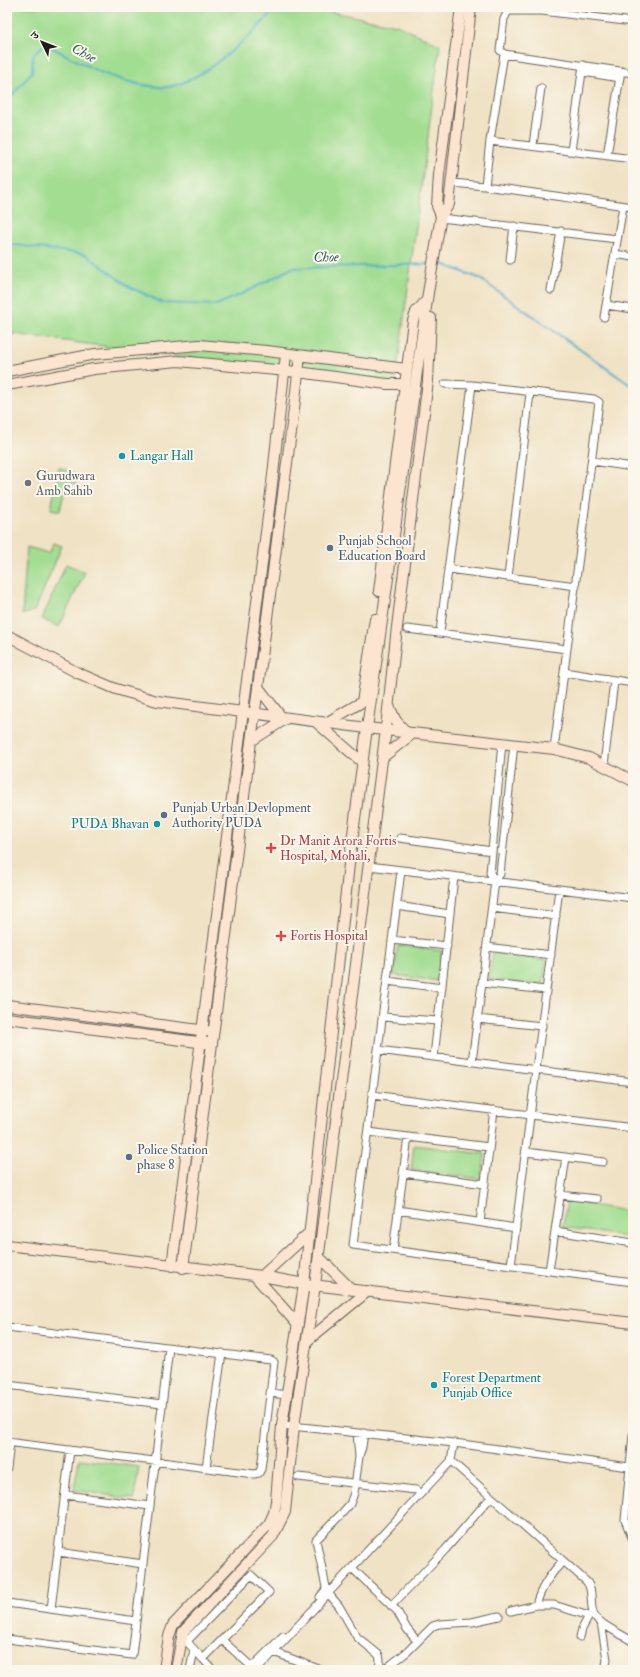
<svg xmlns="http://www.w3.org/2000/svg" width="640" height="1677" font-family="'IM FELL Double Pica','Noto Serif Devanagari',serif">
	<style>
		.green { fill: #a2dd91; stroke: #5f7c56 }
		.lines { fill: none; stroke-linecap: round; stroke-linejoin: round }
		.stream { stroke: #4ca9ca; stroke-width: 2 }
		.street-casing { stroke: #666157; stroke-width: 9 }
		.secondary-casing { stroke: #666157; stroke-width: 12 }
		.street { stroke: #fff; stroke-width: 7 }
		.secondary { stroke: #fce5d0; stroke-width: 10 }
		.culture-dot { fill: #0f9aa8; stroke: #fbf7ec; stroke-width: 1.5 }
		.worship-dot { fill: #6b7280; stroke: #fbf7ec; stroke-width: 1.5 }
		.service-dot { fill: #5c6f8a; stroke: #fbf7ec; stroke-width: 1.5 }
		.health-dot { fill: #e0444e; stroke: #fbf7ec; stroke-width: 1.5 }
		.labels { text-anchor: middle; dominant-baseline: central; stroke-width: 4; stroke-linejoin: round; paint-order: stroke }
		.culture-label { font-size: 13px; fill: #0d838f; stroke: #fbf7ec; text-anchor: start }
		.worship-label { font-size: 13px; fill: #5b616d; stroke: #fbf7ec; text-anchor: start }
		.service-label { font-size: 13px; fill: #4e5e75; stroke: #fbf7ec; text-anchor: start }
		.health-label { font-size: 13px; fill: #be3a42; stroke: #fbf7ec; text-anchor: start }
		.water-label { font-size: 14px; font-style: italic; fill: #325b6a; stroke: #fbf7ec }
	</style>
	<rect width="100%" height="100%" fill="#fbf7ec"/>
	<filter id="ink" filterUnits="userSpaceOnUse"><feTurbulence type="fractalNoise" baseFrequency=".025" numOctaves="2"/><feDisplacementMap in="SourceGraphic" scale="8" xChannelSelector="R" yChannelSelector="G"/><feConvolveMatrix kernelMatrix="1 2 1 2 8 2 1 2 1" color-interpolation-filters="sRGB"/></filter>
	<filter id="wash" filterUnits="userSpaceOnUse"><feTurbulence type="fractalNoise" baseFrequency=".012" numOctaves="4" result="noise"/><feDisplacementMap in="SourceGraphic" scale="16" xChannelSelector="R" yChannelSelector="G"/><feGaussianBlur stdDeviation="0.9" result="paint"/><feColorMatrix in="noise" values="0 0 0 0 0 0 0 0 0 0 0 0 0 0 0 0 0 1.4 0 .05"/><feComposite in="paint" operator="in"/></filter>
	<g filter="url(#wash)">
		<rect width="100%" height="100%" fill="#f0e2c4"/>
		<path class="green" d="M 7,7 L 315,7 L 318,9 L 397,25 L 440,45 L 395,386 L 7,333 Z
			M 59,467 L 80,476 L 76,484 L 67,481 L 60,511 L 51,509 Z
			M 54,543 L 62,546 L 38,603 L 34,611 L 22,615 L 27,547 L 49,553 Z
			M 66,564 L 85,572 L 59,627 L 42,619 Z
			M 398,945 L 442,951 L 438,981 L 393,975 Z
			M 493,953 L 546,960 L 543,986 L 489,979 Z
			M 414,1145 L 485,1154 L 481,1179 L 411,1170 Z
			M 567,1201 L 633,1212 L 633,1238 L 563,1227 Z
			M 79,1459 L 139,1467 L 134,1499 L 74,1490 Z"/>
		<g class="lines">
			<path class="stream" d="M 7,101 L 32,72 L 33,55 L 45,44 C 79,62 111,81 150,86 C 155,86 162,88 168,87 C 204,81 253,34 277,7
				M 7,244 L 85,254 L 128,286 L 163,303 L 216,305 L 244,293 L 292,268 L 430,264
				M 436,264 L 442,264 L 479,278 L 633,387"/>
		</g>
	</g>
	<g filter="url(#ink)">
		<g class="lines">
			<g class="street-casing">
				<path id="street" d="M 633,22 L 542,11 L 508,11 L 504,19 L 500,50 L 504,54 L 633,73
					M 583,72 L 620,78
					M 490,141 L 633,159
					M 533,145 L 541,88
					M 571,151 L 583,65
					M 607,155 L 621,71
					M 452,183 L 485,186 L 633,207
					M 485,186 L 490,141 L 504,54
					M 441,218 L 617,239
					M 615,254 L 633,257
					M 510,260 L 514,226
					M 551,290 L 561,231
					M 606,305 L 633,309
					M 604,317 L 623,206
					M 445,384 L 472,385 L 594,399 L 599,402 L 554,749
					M 592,461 L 633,467
					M 448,569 L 576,586
					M 508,577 L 530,393
					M 407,629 L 567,649
					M 440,632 L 472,385
					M 564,672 L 633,683
					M 604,765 L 614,681
					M 400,838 L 492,851
					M 369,866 L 633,898
					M 401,871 L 353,1245 L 633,1282
					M 495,881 L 490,873 L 502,743
					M 397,906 L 450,914
					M 492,908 L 556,916
					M 392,940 L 447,946
					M 487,947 L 551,955
					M 387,981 L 442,988
					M 482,983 L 546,990
					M 383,1017 L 438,1021
					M 477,1019 L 542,1026
					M 378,1050 L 633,1082
					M 434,1057 L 454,877
					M 472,1062 L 495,881 L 500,874 L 514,744
					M 372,1095 L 633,1128
					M 368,1132 L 489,1147
					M 526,1152 L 603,1162
					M 403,1173 L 485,1184
					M 560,1195 L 597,1199
					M 398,1210 L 516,1228
					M 480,1222 L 494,1110
					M 555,1231 L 633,1243
					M 393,1250 L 408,1137
					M 511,1266 L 559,889
					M 549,1271 L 566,1157
					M 7,1327 L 271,1360 L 274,1362 L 261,1469 L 259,1473 L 254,1474 L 7,1442
					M 7,1385 L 162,1404
					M 270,1393 L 287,1395
					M 282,1425 L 454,1443 L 629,1467
					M 633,1435 L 625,1520 L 633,1540
					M 359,1456 L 362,1447 L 364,1433
					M 451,1461 L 587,1582 C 594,1591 589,1605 594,1615 C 599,1625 624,1635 633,1642
					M 7,1468 L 10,1442
					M 206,1468 L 222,1353
					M 298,1477 L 416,1490
					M 65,1495 L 150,1506
					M 58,1552 L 143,1564
					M 352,1568 L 397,1611 L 407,1629 L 417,1641
					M 328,1593 L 339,1606 L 357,1637 L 379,1655 L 380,1660 L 379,1670
					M 320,1597 L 325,1591 L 326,1587 L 316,1540 L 344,1511 L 350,1504 L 354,1493 L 359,1457 L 357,1433
					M 7,1603 L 136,1621
					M 536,1605 C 541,1587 550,1574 563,1561
					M 391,1606 L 445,1550 L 491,1497
					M 51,1609 L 70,1450
					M 511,1611 L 536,1605 L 554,1605 L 589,1616 L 594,1616
					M 601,1622 L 607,1660 L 605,1670
					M 580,1637 L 582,1629 L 589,1616
					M 7,1639 L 132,1655 L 169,1348
					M 222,1640 L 252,1667
					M 274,1652 L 321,1670
					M 203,1659 L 188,1643 L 189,1639 L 251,1575 L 269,1592 L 203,1659 L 213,1670
					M 190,1670 L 194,1650
					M 249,1670 L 283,1636
					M 257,1670 L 451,1461 L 454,1443
					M 384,1670 L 407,1652 L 433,1626 L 439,1624 L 472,1622 L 499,1616"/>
			</g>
			<g class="secondary-casing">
				<path id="secondary" d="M 441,216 L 437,206 L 439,175 L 461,7
					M 7,371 L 95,354 L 199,345 L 267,351 L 406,369
					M 7,385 L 94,369 L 178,361 L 298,372 L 387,384 L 405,384
					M 379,591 L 413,321 L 416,312 L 427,300
					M 7,635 L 78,673 L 116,689 L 157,701 L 367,728 L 554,749 L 589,758 L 633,781
					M 258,687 L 282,718
					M 362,702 L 375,619
					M 389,706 L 396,721 L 407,733
					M 316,722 L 362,762
					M 326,723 L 367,699
					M 251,741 L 287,718
					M 383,757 L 413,733
					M 7,1005 L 207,1031
					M 7,1018 L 206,1043
					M 7,1245 L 262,1276 L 304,1284 L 633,1323
					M 319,1257 L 351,1289
					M 172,1266 L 271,493 L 286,354
					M 183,1268 L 294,409 L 300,356
					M 255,1276 L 298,1325
					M 262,1276 L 309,1233
					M 307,1341 L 368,1291
					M 164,1670 L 169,1636 L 173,1625 L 269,1524 L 274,1513 L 276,1501 L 282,1425 L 304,1284 L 349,864 L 367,728 L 428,293 L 441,216 L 449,204 L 471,7
					M 176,1670 L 183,1632 L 273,1536 L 285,1512 L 294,1426 L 315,1285 L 385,737 L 397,627 L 428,381 L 431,318"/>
			</g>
			<use href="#street" class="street"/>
			<use href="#secondary" class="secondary"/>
		</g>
	</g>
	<g class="culture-dot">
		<circle cx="122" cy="456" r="4"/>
		<circle cx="157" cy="824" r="4"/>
		<circle cx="434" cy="1385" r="4"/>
	</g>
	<circle class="worship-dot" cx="28" cy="483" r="4"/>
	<g class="service-dot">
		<circle cx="330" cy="548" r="4"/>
		<circle cx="164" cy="815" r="4"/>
		<circle cx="129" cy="1157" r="4"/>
	</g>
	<g class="health-dot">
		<path d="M269 842h4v4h4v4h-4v4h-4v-4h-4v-4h4z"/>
		<path d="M279 930h4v4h4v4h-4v4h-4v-4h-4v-4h4z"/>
	</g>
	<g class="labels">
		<g class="culture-label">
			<text x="130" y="456">Langar Hall</text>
			<text x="149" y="824" text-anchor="end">PUDA Bhavan</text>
			<text x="442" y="1378">Forest Department<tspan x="442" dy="15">Punjab Office</tspan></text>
		</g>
		<g class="worship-label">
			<text x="36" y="476">Gurudwara<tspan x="36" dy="15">Amb Sahib</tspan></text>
		</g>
		<g class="service-label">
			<text x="338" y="541">Punjab School<tspan x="338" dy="15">Education Board</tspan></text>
			<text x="172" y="808">Punjab Urban Devlopment<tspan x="172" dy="15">Authority PUDA</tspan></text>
			<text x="137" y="1150">Police Station<tspan x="137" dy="15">phase 8</tspan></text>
		</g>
		<g class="health-label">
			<text x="280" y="841">Dr Manit Arora Fortis<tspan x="280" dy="15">Hospital, Mohali,</tspan></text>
			<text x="290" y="936">Fortis Hospital</text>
		</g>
		<g class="water-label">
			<text transform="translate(84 53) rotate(27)">Choe</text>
			<text transform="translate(326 257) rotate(-1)">Choe</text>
		</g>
	</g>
	<rect width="640" height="1677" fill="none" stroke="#fbf7ec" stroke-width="24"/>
	<g transform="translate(42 42) rotate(313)" stroke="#fbf7ec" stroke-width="3" paint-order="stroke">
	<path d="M0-3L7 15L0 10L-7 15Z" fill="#1c1c1c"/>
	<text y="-6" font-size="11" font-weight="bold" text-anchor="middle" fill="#1c1c1c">उ</text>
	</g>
</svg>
